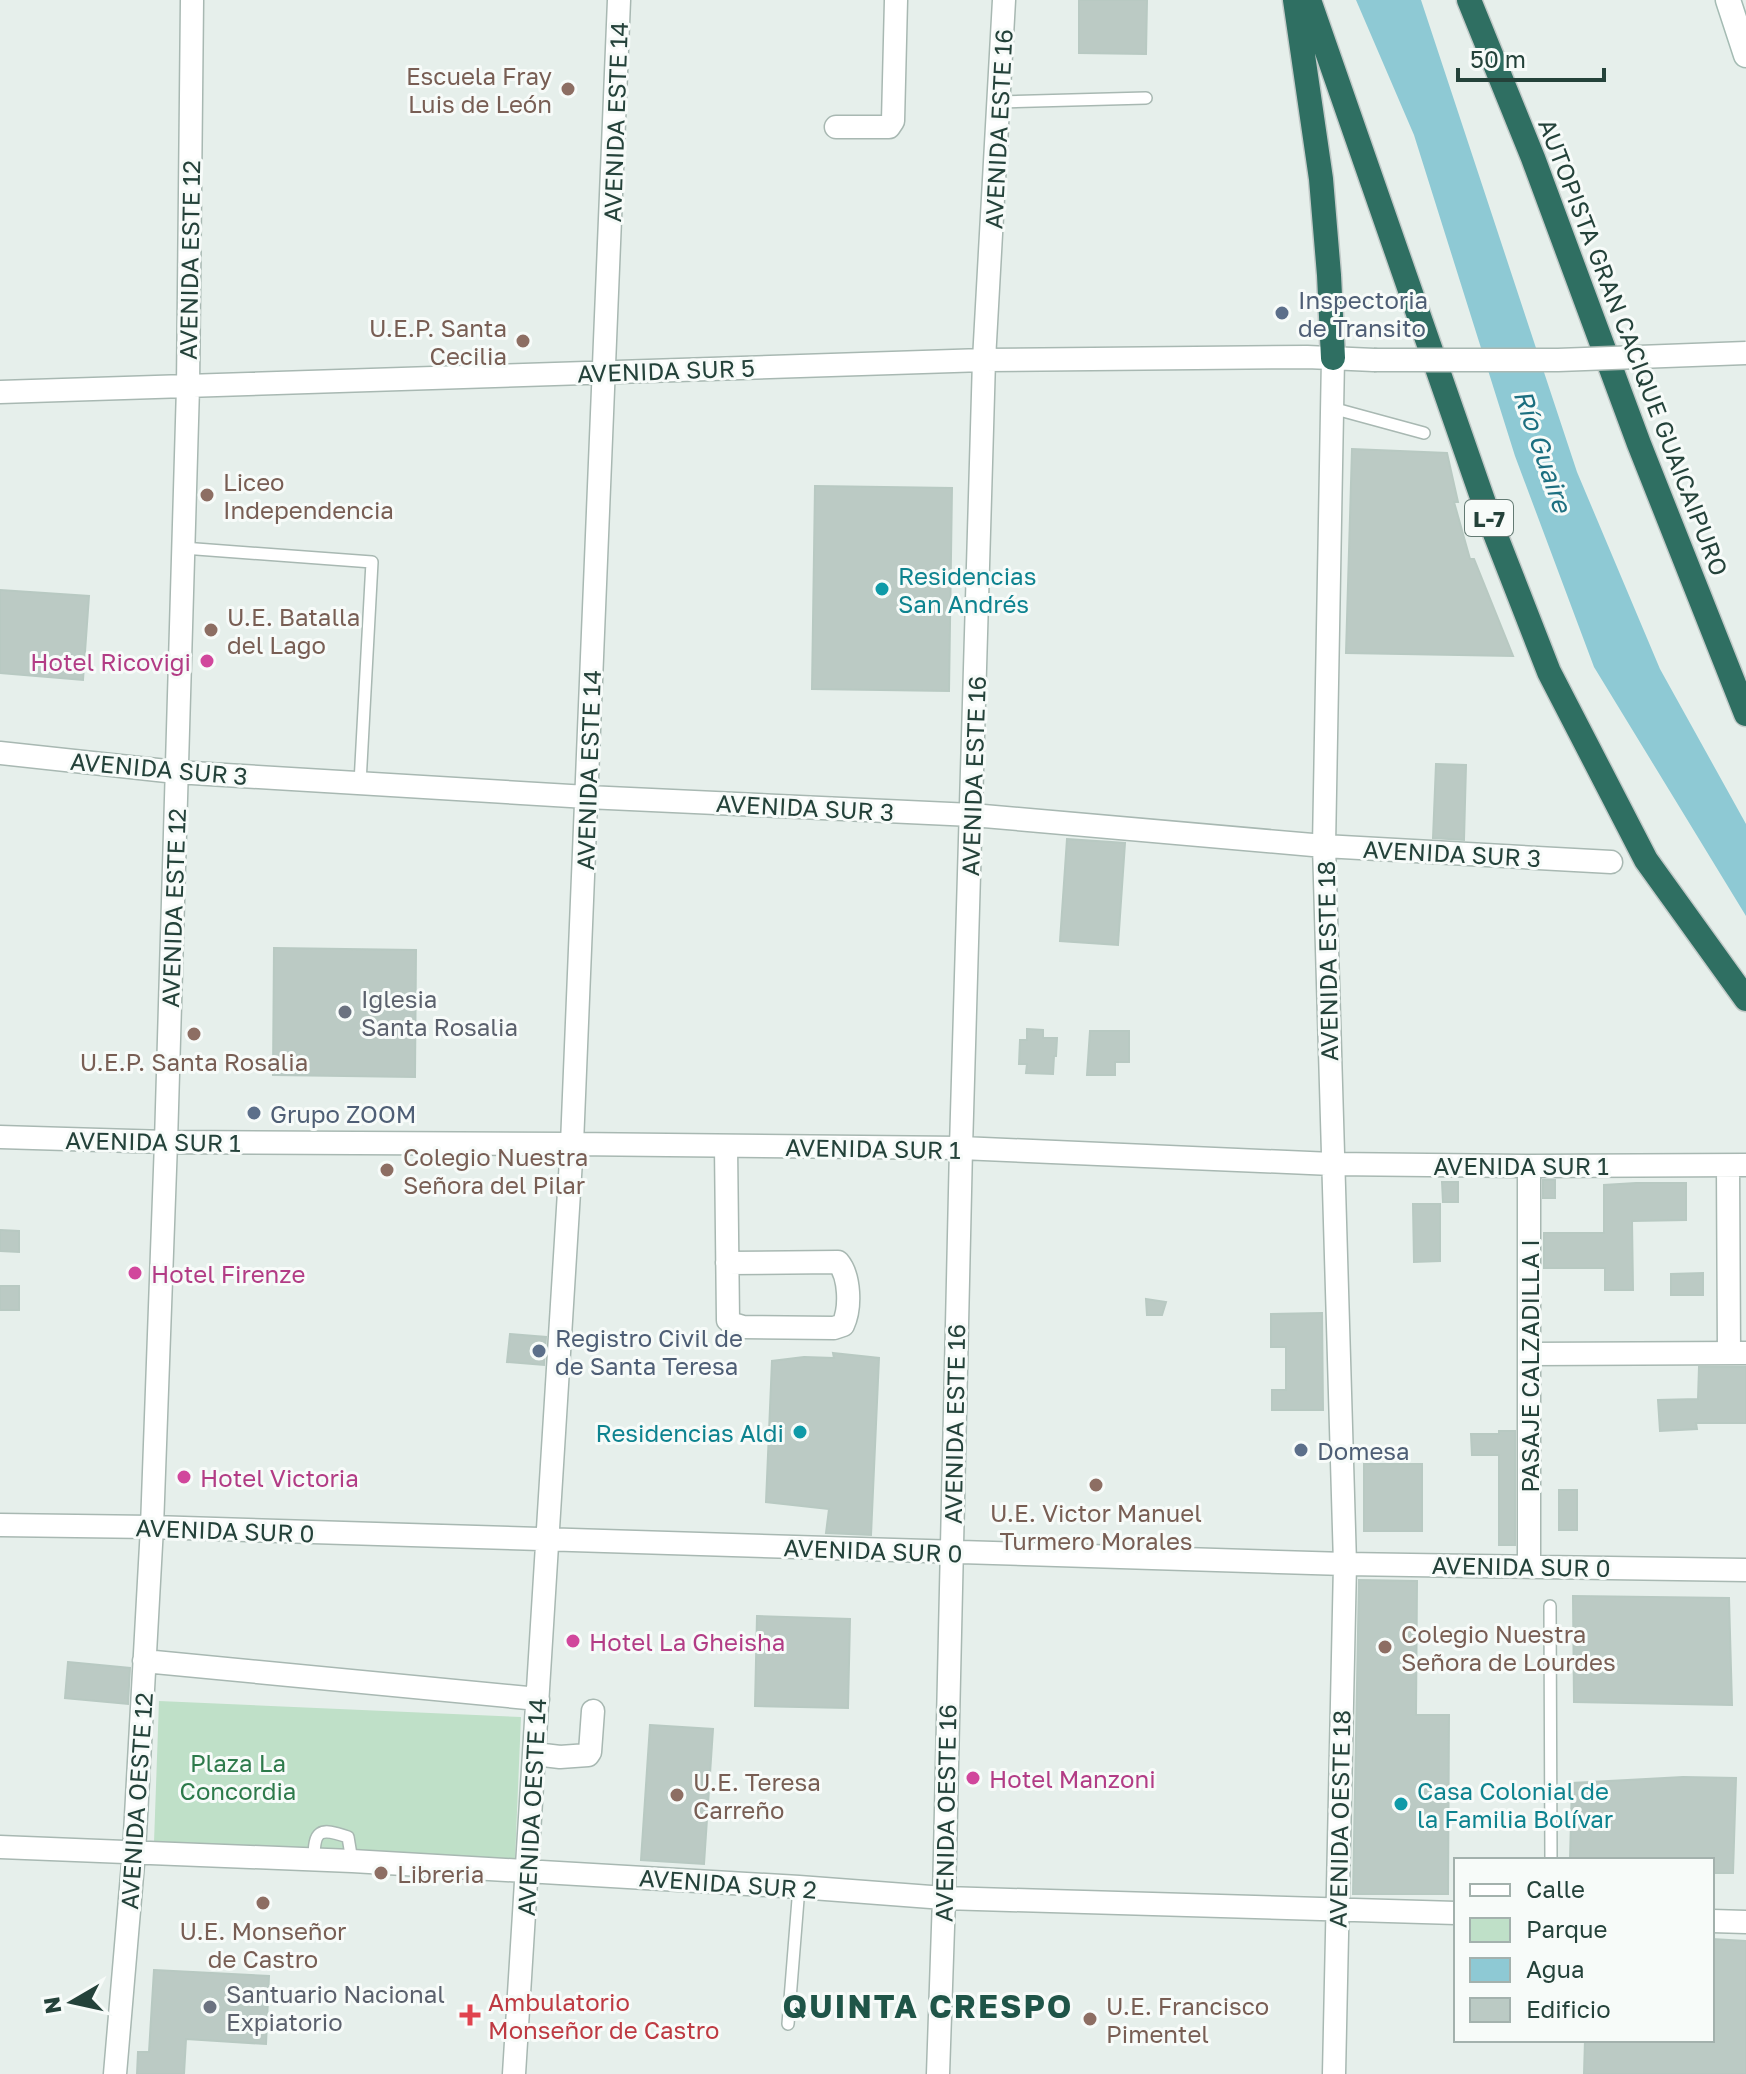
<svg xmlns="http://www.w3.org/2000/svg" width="1746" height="2074" font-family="'Golos Text',sans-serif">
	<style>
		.green { fill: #bfe0c8 }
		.water { fill: #8ec9d4 }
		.building { fill: #bbcac4; stroke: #b8c9c2; stroke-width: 2 }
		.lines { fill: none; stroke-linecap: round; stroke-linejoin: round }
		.service-casing { stroke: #a8b8b2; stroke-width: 14 }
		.minor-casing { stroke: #a8b8b2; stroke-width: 25 }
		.secondary-casing { stroke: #a4bbb3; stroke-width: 27 }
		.motorway-casing { stroke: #c2cac8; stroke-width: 27 }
		.service { stroke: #fff; stroke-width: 11 }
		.minor { stroke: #fff; stroke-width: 22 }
		.secondary { stroke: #fff; stroke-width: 24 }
		.motorway { stroke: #2f6f62; stroke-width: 24 }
		.minor-bridge-casing { stroke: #a8b8b2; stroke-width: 25; stroke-linecap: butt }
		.minor-bridge { stroke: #fff; stroke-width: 22 }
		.education-dot { fill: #8d6e63; stroke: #f7fbf9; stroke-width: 3 }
		.service-dot { fill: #5c6f8a; stroke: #f7fbf9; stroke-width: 3 }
		.culture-dot { fill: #0f9aa8; stroke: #f7fbf9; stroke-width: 3 }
		.hotel-dot { fill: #d1479c; stroke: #f7fbf9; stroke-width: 3 }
		.worship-dot { fill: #6b7280; stroke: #f7fbf9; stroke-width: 3 }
		.health-dot { fill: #e0444e; stroke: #f7fbf9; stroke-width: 3 }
		.labels { text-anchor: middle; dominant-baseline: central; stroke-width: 6; stroke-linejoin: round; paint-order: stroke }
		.shield { fill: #f7fbf9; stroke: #637a73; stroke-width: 2 }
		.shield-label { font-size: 22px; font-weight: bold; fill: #24423a }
		.education-label { font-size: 24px; fill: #785e54; stroke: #f7fbf9; text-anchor: start }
		.street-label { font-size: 24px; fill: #24423a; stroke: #f7fbf9 }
		.service-label { font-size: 24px; fill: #4e5e75; stroke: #f7fbf9; text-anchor: start }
		.culture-label { font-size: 24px; fill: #0d838f; stroke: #f7fbf9; text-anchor: start }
		.hotel-label { font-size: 24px; fill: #b23c85; stroke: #f7fbf9; text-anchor: start }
		.worship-label { font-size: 24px; fill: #5b616d; stroke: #f7fbf9; text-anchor: start }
		.park-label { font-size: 24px; fill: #2d7a4b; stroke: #f7fbf9 }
		.health-label { font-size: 24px; fill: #be3a42; stroke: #f7fbf9; text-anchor: start }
		.water-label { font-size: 26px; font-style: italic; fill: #1c6f80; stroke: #f7fbf9 }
		.district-label { font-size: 32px; font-weight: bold; letter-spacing: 2px; fill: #1f5548; stroke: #f7fbf9 }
	</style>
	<rect width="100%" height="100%" fill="#e6efeb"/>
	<path class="green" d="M 159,1701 L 521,1717 L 515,1859 L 154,1843 Z"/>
	<path class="water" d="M 1356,0 L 1421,0 L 1577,472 L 1660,669 L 1746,824 L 1746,916 L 1594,667 L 1515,456 L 1414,135 Z"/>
	<path class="building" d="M 1079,0 L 1147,0 L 1146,54 L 1079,53 Z
		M 1352,449 L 1447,453 L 1458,502 L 1454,502 L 1470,559 L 1474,559 L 1513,656 L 1346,653 Z
		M 815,486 L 952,488 L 949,691 L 812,689 Z
		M 0,590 L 89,596 L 83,680 L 0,673 Z
		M 1436,764 L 1466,765 L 1464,840 L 1433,838 Z
		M 1067,839 L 1125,843 L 1118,945 L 1060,941 Z
		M 274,948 L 416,950 L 415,1077 L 273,1075 Z
		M 1027,1029 L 1043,1030 L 1043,1038 L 1057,1038 L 1056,1056 L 1054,1056 L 1053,1074 L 1026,1073 L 1027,1064 L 1019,1064 L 1020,1040 L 1027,1040 Z
		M 1090,1031 L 1129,1031 L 1129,1062 L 1115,1062 L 1115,1075 L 1087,1075 Z
		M 1543,1180 L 1555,1180 L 1555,1198 L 1543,1198 Z
		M 1442,1182 L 1458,1182 L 1458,1202 L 1443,1202 Z
		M 1636,1183 L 1686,1183 L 1686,1220 L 1632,1221 L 1633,1290 L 1605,1290 L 1605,1268 L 1544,1268 L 1544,1233 L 1604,1233 L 1604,1185 Z
		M 1413,1204 L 1440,1204 L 1440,1261 L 1414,1262 Z
		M 0,1230 L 19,1231 L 19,1252 L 0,1251 Z
		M 1703,1273 L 1703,1295 L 1671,1295 L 1671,1274 Z
		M 0,1286 L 19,1286 L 19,1310 L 0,1310 Z
		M 1146,1299 L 1166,1302 L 1162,1315 L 1147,1315 Z
		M 1322,1313 L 1323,1410 L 1272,1410 L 1272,1390 L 1286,1390 L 1286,1347 L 1271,1347 L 1271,1314 Z
		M 510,1334 L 546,1337 L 544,1365 L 507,1362 Z
		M 833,1353 L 879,1358 L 871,1535 L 826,1533 L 829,1509 L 766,1502 L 772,1361 L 804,1357 L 834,1358 Z
		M 1699,1367 L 1746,1367 L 1746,1423 L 1696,1423 L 1697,1429 L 1660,1431 L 1658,1400 L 1698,1399 Z
		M 1499,1431 L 1515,1431 L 1515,1545 L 1499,1545 L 1499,1455 L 1472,1455 L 1471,1434 L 1499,1434 Z
		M 1364,1464 L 1422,1464 L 1422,1531 L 1364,1531 Z
		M 1559,1490 L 1577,1490 L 1577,1530 L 1559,1530 Z
		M 1359,1580 L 1417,1581 L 1416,1715 L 1449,1715 L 1448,1894 L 1353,1894 Z
		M 1573,1596 L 1729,1598 L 1732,1705 L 1574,1702 Z
		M 757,1616 L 850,1619 L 848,1708 L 755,1706 Z
		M 68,1662 L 130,1668 L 128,1704 L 65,1698 Z
		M 650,1725 L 713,1729 L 704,1864 L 641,1860 Z
		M 1683,1777 L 1736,1778 L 1733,1873 L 1712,1873 L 1712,1860 L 1570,1860 L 1572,1783 Z
		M 1712,1939 L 1746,1941 L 1746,2074 L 1584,2074 L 1585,2040 L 1712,2040 Z
		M 154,1970 L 269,1976 L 266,2044 L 186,2039 L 184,2074 L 137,2074 L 138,2052 L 149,2052 Z"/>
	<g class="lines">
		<g class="service-casing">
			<path id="service" d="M 1000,102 L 1146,98
				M 1332,408 L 1424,433
				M 183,548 L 372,562 L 360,783
				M 1550,1606 L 1551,1860
				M 314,1860 C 314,1830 319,1827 348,1837 L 352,1861
				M 788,2024 L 799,1887"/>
		</g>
		<g class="minor-casing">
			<path id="minor" d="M 836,127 L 889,127 L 893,121 L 896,0
				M 1333,358 L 1324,846 L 1345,1564 L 1334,2074
				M 0,392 L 984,360 L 1307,357 L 1374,360
				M 0,753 L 176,772 L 587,797 L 972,815 L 1324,846 L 1611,862
				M 0,1137 L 166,1142 L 572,1144 L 961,1148 L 1332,1164 L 1529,1166 L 1746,1165
				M 726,1146 L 728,1320 L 733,1324 L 743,1327 L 834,1328 L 843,1325 C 851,1308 850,1276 838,1262 L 727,1263
				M 1529,1166 L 1529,1566
				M 1728,1166 L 1729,1353
				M 1530,1354 L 1746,1353
				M 0,1525 L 152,1527 L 1345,1564 L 1746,1570
				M 144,1661 L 538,1699
				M 535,1754 L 560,1757 L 588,1755 L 590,1752 L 593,1711
				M 0,1847 L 352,1861 L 799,1887 L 944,1898 L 1456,1913
				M 1712,1921 L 1746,1922
				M 115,2074 L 134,1852 L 152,1527 L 166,1142 L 188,387 L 192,0
				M 514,2074 L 572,1144 L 619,0
				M 938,2074 L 944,1898 L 961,1148 L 984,360 L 1004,0"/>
		</g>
		<g class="secondary-casing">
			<path id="secondary" d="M 1728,0 L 1746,55"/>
		</g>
		<g class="motorway-casing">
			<path id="motorway" d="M 1295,0 L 1321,179 L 1329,275 L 1333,358
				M 1309,0 L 1492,526 L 1549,672 L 1646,860 L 1746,999
				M 1469,0 L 1533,158 L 1639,444 L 1746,714"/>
		</g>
		<use href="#service" class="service"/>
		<use href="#minor" class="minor"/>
		<use href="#secondary" class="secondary"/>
		<use href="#motorway" class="motorway"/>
		<g class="minor-bridge-casing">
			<path id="minor-bridge" d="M 1374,360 L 1558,360 L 1746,353"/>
		</g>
		<use href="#minor-bridge" class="minor-bridge"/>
	</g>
	<g class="education-dot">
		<circle cx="568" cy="89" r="8"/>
		<circle cx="523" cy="341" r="8"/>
		<circle cx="207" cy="495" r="8"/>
		<circle cx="211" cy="630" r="8"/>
		<circle cx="194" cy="1034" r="8"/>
		<circle cx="387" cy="1170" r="8"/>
		<circle cx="1096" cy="1485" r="8"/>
		<circle cx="1385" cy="1647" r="8"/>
		<circle cx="677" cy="1795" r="8"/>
		<circle cx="381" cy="1873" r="8"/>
		<circle cx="263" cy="1903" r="8"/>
		<circle cx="1090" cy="2019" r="8"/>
	</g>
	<g class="service-dot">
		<circle cx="1282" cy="313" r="8"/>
		<circle cx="254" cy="1113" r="8"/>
		<circle cx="539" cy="1351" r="8"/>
		<circle cx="1301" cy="1450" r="8"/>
	</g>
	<g class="culture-dot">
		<circle cx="882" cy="589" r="8"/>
		<circle cx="800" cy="1432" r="8"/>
		<circle cx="1401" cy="1804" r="8"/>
	</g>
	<g class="hotel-dot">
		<circle cx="207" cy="661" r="8"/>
		<circle cx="135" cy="1273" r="8"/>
		<circle cx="184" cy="1477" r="8"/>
		<circle cx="573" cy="1641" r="8"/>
		<circle cx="973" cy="1778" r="8"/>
	</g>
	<g class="worship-dot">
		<circle cx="345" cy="1012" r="8"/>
		<circle cx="210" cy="2007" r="8"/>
	</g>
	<path class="health-dot" d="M466 2003h8v8h8v8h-8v8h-8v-8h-8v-8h8z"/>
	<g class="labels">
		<rect class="shield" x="1465" y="500" width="48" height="36" rx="6"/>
		<g class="shield-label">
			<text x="1489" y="518">L-7</text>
		</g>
		<g class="education-label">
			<text x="552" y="75" text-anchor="end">Escuela Fray<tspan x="552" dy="28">Luis de León</tspan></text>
			<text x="507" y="327" text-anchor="end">U.E.P. Santa<tspan x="507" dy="28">Cecilia</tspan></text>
			<text x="223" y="481">Liceo<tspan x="223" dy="28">Independencia</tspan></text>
			<text x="227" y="616">U.E. Batalla<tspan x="227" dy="28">del Lago</tspan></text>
			<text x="194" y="1061" text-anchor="middle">U.E.P. Santa Rosalia</text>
			<text x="403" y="1156">Colegio Nuestra<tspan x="403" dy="28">Señora del Pilar</tspan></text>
			<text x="1096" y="1512" text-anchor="middle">U.E. Victor Manuel<tspan x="1096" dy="28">Turmero Morales</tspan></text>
			<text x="1401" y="1633">Colegio Nuestra<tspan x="1401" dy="28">Señora de Lourdes</tspan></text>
			<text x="693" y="1781">U.E. Teresa<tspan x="693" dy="28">Carreño</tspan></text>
			<text x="397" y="1873">Libreria</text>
			<text x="263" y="1930" text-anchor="middle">U.E. Monseñor<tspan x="263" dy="28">de Castro</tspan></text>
			<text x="1106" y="2005">U.E. Francisco<tspan x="1106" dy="28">Pimentel</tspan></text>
		</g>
		<g class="street-label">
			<text transform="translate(615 122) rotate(-88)">AVENIDA ESTE 14</text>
			<text transform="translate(998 129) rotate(-87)">AVENIDA ESTE 16</text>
			<text transform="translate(189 260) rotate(-89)">AVENIDA ESTE 12</text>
			<text transform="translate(1634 347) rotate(69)">AUTOPISTA GRAN CACIQUE GUAICAIPURO</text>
			<text transform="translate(666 370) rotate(-2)">AVENIDA SUR 5</text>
			<text transform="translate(159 768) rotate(5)">AVENIDA SUR 3</text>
			<text transform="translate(588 770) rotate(-88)">AVENIDA ESTE 14</text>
			<text transform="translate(973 776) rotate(-88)">AVENIDA ESTE 16</text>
			<text transform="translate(805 807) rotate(3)">AVENIDA SUR 3</text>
			<text transform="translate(1452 853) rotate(3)">AVENIDA SUR 3</text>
			<text transform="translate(173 908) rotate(-88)">AVENIDA ESTE 12</text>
			<text transform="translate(1327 961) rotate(-91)">AVENIDA ESTE 18</text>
			<text transform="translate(153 1141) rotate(1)">AVENIDA SUR 1</text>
			<text transform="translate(873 1148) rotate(1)">AVENIDA SUR 1</text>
			<text x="1521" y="1165">AVENIDA SUR 1</text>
			<text transform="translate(1529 1366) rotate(-90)">PASAJE CALZADILLA I</text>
			<text transform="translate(954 1424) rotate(-89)">AVENIDA ESTE 16</text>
			<text transform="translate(225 1530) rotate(2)">AVENIDA SUR 0</text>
			<text transform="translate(873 1550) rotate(2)">AVENIDA SUR 0</text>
			<text transform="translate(1521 1566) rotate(1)">AVENIDA SUR 0</text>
			<text transform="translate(136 1801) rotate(-86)">AVENIDA OESTE 12</text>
			<text transform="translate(531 1807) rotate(-87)">AVENIDA OESTE 14</text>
			<text transform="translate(945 1813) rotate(-89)">AVENIDA OESTE 16</text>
			<text transform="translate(1339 1819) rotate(-89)">AVENIDA OESTE 18</text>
			<text transform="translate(728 1883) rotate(4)">AVENIDA SUR 2</text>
		</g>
		<g class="service-label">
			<text x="1298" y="299">Inspectoria<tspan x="1298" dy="28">de Transito</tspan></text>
			<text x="270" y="1113">Grupo ZOOM</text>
			<text x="555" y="1337">Registro Civil de<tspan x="555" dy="28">de Santa Teresa</tspan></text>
			<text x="1317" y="1450">Domesa</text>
		</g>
		<g class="culture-label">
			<text x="898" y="575">Residencias<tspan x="898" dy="28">San Andrés</tspan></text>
			<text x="784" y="1432" text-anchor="end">Residencias Aldi</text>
			<text x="1417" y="1790">Casa Colonial de<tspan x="1417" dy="28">la Familia Bolívar</tspan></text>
		</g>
		<g class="hotel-label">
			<text x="191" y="661" text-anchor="end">Hotel Ricovigi</text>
			<text x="151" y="1273">Hotel Firenze</text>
			<text x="200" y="1477">Hotel Victoria</text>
			<text x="589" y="1641">Hotel La Gheisha</text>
			<text x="989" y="1778">Hotel Manzoni</text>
		</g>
		<g class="worship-label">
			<text x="361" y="998">Iglesia<tspan x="361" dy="28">Santa Rosalia</tspan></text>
			<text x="226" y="1993">Santuario Nacional<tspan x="226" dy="28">Expiatorio</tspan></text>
		</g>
		<g class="park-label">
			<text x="238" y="1762">Plaza La<tspan x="238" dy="28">Concordia</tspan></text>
		</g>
		<g class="health-label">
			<text x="488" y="2001">Ambulatorio<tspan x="488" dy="28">Monseñor de Castro</tspan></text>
		</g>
		<g class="water-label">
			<text transform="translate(1543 451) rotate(71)">Río Guaire</text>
		</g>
		<g class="district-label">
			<text x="928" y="2006">QUINTA CRESPO</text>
		</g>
	</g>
	<rect x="1454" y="1858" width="260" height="184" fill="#f7fbf9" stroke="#a3b1ad" stroke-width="2"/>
	<rect x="1470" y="1884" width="40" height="12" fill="#ffffff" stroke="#a3b1ad" stroke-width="2"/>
	<text x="1526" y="1898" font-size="24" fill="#24423a">Calle</text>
	<rect x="1470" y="1918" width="40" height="24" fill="#bfe0c8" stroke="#a3b1ad" stroke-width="2"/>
	<text x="1526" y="1938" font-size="24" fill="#24423a">Parque</text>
	<rect x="1470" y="1958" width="40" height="24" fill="#8ec9d4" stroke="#a3b1ad" stroke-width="2"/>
	<text x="1526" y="1978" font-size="24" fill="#24423a">Agua</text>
	<rect x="1470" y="1998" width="40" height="24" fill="#bbcac4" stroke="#a3b1ad" stroke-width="2"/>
	<text x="1526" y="2018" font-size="24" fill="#24423a">Edificio</text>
	<g transform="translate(72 2002) rotate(261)" stroke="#f7fbf9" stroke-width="6" paint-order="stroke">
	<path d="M0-6L14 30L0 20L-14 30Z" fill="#24423a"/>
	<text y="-12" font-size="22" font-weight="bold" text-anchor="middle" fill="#24423a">N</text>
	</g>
	<path d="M1458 68v12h146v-12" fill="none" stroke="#24423a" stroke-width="4"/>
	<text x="1470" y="68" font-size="24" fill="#24423a" stroke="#f7fbf9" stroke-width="6" paint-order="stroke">50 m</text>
</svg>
